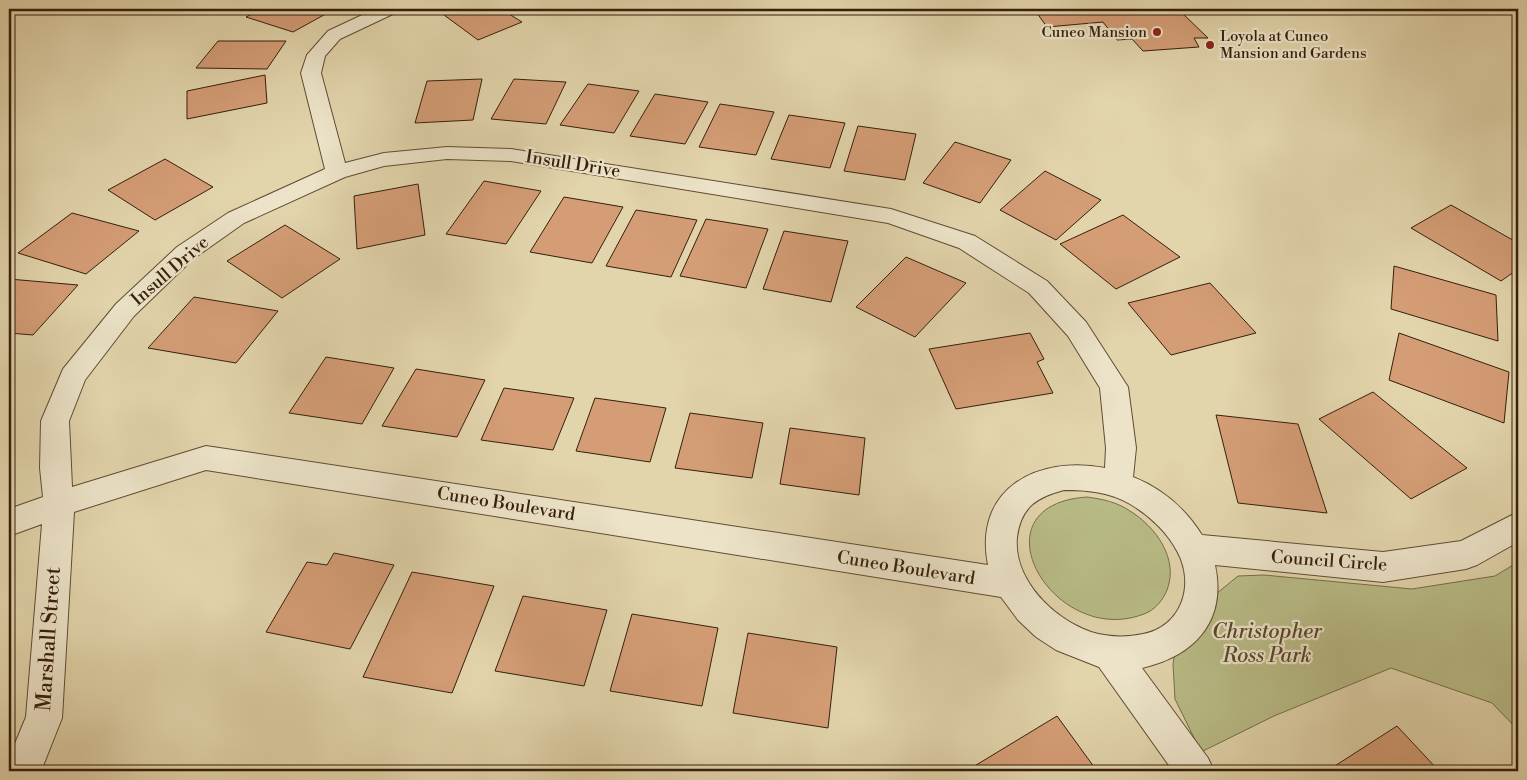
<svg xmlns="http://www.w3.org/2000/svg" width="1527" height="780" font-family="'Libre Bodoni',serif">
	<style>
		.green { fill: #b8bb86; stroke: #766d49 }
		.building { fill: #d49d76; stroke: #351f0c }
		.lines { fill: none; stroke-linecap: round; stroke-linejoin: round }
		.minor-casing { stroke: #604c34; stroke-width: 2 }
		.minor { fill: #ece3c8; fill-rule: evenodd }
		.poi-dot { fill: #8f2418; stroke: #ece3c8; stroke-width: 2 }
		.labels { text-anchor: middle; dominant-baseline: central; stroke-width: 4.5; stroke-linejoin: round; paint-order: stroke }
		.far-poi-label { font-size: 15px; fill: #351f0c; stroke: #ece3c8; text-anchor: end }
		.street-label { font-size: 18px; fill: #351f0c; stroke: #ece3c8 }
		.near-park-label { font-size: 21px; font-style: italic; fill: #56462a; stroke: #ece3c8 }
		.near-street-label { font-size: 21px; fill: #351f0c; stroke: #ece3c8 }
	</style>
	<rect width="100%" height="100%" fill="#e2d4ab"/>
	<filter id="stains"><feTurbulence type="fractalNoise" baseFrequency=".004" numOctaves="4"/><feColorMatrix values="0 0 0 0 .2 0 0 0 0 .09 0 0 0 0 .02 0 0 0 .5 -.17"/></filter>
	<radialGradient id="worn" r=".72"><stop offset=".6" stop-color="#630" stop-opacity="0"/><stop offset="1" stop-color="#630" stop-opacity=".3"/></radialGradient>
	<path class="green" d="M 1087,497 C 1102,499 1117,502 1130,511 C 1156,527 1179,559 1167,590 C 1163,600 1155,610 1144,614 C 1053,649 970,505 1087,497 Z
		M 1518,562 L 1518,730 L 1492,703 L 1391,668 L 1274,716 L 1201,752 L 1175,699 L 1173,664 L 1176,646 L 1216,594 L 1238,576 L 1264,575 L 1412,589 L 1495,576 Z"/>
	<path class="building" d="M 261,9 L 326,9 L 331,11 L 293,32 L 246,17 Z
		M 461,9 L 501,9 L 522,22 L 478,40 L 444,15 Z
		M 1034,9 L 1178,9 L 1208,38 L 1194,38 L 1199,47 L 1143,51 L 1132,39 L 1117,40 L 1103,22 L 1047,27 Z
		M 218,41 L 286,41 L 267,69 L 196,68 Z
		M 265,75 L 267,103 L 187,119 L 187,91 Z
		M 482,79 L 473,120 L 415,123 L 427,81 Z
		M 514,79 L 566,82 L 546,124 L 491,119 Z
		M 588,84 L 639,91 L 614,133 L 560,125 Z
		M 655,94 L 708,102 L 685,144 L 630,136 Z
		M 720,104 L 774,112 L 756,155 L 699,147 Z
		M 789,115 L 845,123 L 830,168 L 771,159 Z
		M 858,126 L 916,134 L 905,180 L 844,171 Z
		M 955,142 L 1011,160 L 980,203 L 923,183 Z
		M 165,159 L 213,187 L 155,220 L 108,190 Z
		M 1045,171 L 1101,200 L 1056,240 L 1000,210 Z
		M 484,181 L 541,191 L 506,244 L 446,234 Z
		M 418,184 L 425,235 L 357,249 L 354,196 Z
		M 564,197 L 623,207 L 592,263 L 530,252 Z
		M 1451,205 L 1518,243 L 1518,269 L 1501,281 L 1411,228 Z
		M 636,210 L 697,220 L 671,277 L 606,266 Z
		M 72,213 L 139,231 L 86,274 L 18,253 Z
		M 1123,215 L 1180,257 L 1116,289 L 1060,244 Z
		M 706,219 L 768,229 L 746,288 L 680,276 Z
		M 285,225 L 340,259 L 282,298 L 227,261 Z
		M 784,231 L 848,241 L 831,302 L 763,289 Z
		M 906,257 L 966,283 L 915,337 L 856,307 Z
		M 1394,266 L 1496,295 L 1498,341 L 1391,309 Z
		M 9,279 L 78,285 L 33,335 L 9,333 Z
		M 1210,283 L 1256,333 L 1171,355 L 1128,303 Z
		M 194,297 L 278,311 L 236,363 L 148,348 Z
		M 1030,333 L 1044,359 L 1037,362 L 1053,393 L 956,409 L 929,349 Z
		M 1399,333 L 1509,372 L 1504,423 L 1389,380 Z
		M 326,357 L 394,368 L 362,424 L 289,413 Z
		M 416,369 L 485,380 L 457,437 L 382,426 Z
		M 504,388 L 574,398 L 553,450 L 481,440 Z
		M 1373,392 L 1467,468 L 1411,499 L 1319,419 Z
		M 595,398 L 666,408 L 650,462 L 576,451 Z
		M 690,413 L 763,423 L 752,478 L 675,468 Z
		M 1216,415 L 1298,424 L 1327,513 L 1238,503 Z
		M 790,428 L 865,438 L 859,495 L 780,484 Z
		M 334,553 L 394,565 L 350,649 L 266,632 L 307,562 L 327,565 Z
		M 412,572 L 494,586 L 452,693 L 363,677 Z
		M 523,596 L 607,610 L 584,686 L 495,671 Z
		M 632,614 L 718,628 L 702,706 L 610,691 Z
		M 748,633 L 837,647 L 828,728 L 733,713 Z
		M 1057,716 L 1097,771 L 969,771 L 968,770 Z
		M 1397,726 L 1439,771 L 1327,771 Z"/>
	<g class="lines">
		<g class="minor-casing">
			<path id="minor" d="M 375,9 L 398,9 L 395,13 L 340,39 L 325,56 L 321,73 L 345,163 L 384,153 L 447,147 L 511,149 L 891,209 L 975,236 L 1047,281 L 1086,322 L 1128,387 L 1136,448 L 1133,477 C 1163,489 1185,508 1202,535 L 1383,552 L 1461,541 L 1518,512 L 1518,542 L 1477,565 L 1466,569 L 1383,582 L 1215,565 C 1227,621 1195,656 1142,668 L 1208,758 L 1214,771 L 1173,771 L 1099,667 L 1056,650 L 1036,637 L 1018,620 L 1001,597 L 206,470 L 74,512 L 62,718 L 41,771 L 9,771 L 9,758 L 26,717 L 42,524 L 9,536 L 9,509 L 43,497 L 40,468 L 41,421 L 63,369 L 116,304 L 177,247 L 228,213 L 325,169 L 301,73 L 307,55 L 328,31 ZM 447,159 L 511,161 L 888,223 L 959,248 L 1029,293 L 1068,336 L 1100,388 L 1106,448 L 1105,468 C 1037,455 973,489 988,565 L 206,446 L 72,487 L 69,421 L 85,380 L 134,316 L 193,259 L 244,223 L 345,177 L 384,166 ZM 1064,490 C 1087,490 1110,492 1130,504 C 1149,515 1167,532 1177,551 C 1196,585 1181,627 1143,634 C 1125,638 1108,637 1091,632 C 1052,618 1013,579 1017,537 C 1021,507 1037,497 1064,490 Z"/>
		</g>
		<use href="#minor" class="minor"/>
	</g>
	<g class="poi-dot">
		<circle cx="1157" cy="32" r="5"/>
		<circle cx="1210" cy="45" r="5"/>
	</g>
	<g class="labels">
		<g class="far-poi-label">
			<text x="1147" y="32">Cuneo Mansion</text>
			<text x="1220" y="36" text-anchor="start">Loyola at Cuneo<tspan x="1220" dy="17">Mansion and Gardens</tspan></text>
		</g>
		<g class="street-label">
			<text transform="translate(573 164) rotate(9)">Insull Drive</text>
			<text transform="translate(170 271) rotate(-41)">Insull Drive</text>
			<text transform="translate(506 504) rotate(9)">Cuneo Boulevard</text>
			<text transform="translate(1329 561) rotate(4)">Council Circle</text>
			<text transform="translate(906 568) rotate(9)">Cuneo Boulevard</text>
		</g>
		<g class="near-park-label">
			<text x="1267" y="632">Christopher<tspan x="1267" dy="24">Ross Park</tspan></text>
		</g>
		<g class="near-street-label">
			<text transform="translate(49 639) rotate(-86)">Marshall Street</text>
		</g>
	</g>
	<rect width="1527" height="780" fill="none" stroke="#e2d4ab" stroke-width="30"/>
	<rect x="10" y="10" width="1507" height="760" fill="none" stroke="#351f0c" stroke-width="2.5"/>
	<rect x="15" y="15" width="1497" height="750" fill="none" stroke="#351f0c"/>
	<rect width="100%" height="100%" filter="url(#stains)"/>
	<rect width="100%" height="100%" fill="url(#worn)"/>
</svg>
